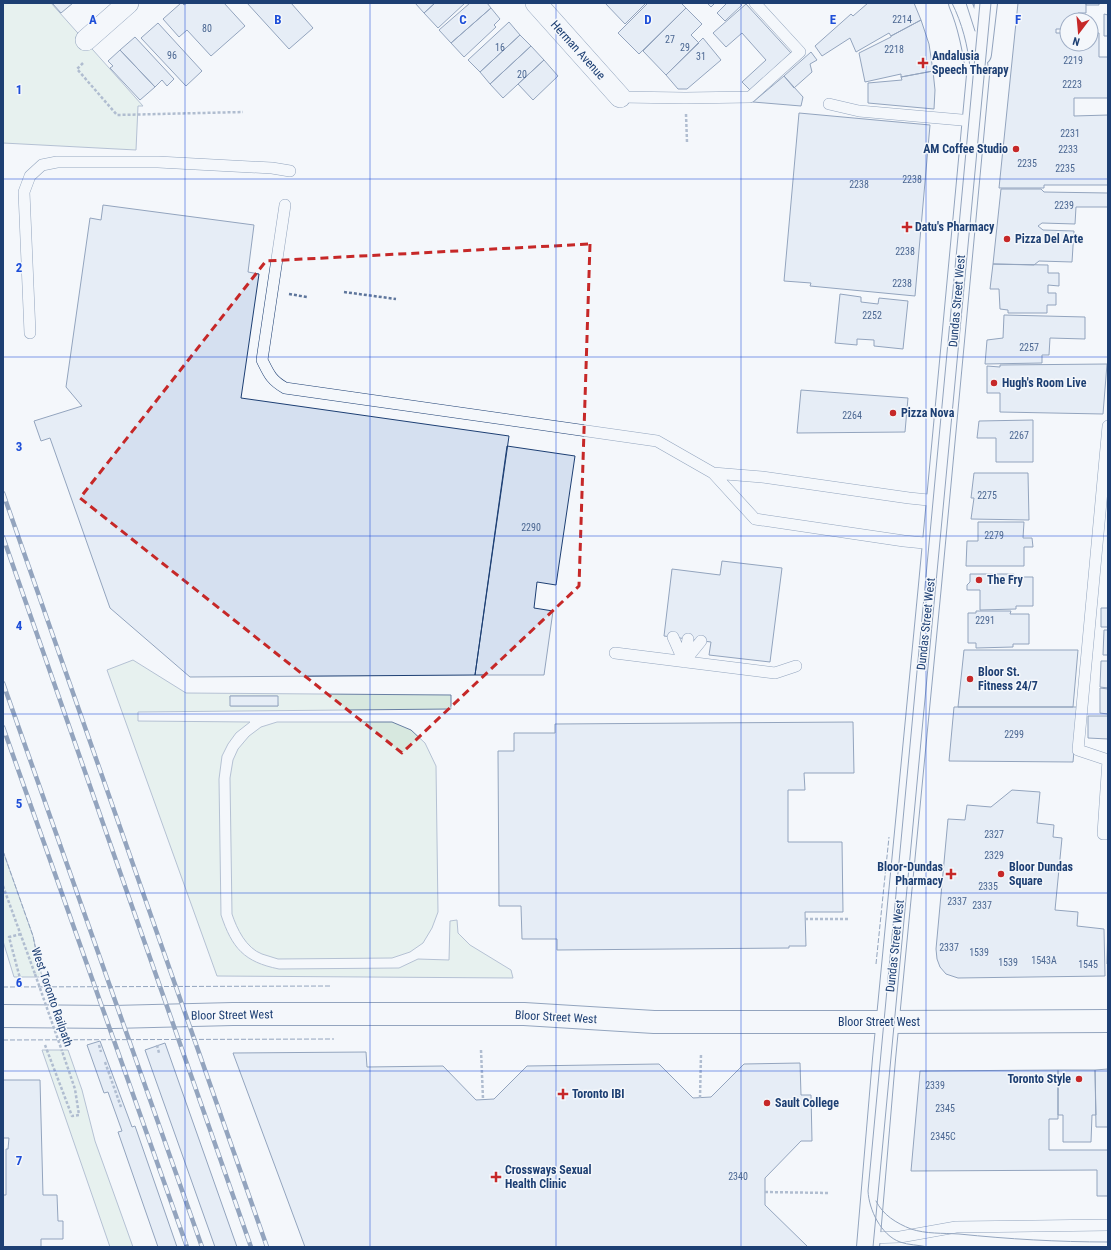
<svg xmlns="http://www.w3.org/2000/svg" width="1111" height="1250" font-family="'Roboto Condensed',sans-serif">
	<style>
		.green { fill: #d7e8df; stroke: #687fa3; fill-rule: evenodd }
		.building { fill: #d5e0f0; stroke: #1d3f73 }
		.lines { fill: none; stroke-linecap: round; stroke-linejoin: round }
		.lane-casing { stroke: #1d3f73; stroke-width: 12 }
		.street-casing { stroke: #1d3f73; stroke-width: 22 }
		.secondary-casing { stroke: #1d3f73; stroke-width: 24 }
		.primary-casing { stroke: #1d3f73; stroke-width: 24 }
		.path { stroke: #5e769c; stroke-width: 2.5; stroke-dasharray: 3 2; stroke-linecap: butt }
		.lane { stroke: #f4f7fb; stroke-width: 11 }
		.street { stroke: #f4f7fb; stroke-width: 21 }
		.secondary { stroke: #f4f7fb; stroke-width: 22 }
		.primary { stroke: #f4f7fb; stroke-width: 22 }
		.tram { stroke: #1d3f73; stroke-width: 1 }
		.rail-casing { stroke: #1d3f73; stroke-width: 4.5 }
		.rail { stroke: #f4f7fb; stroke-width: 3; stroke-dasharray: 9; stroke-linecap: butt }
		.path-bridge { stroke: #5e769c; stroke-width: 2.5; stroke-dasharray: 3 2; stroke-linecap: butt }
		.fence { stroke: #1d3f73; stroke-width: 1; stroke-dasharray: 5 2; stroke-linecap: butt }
		.marked { fill: none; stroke: #c62828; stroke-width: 3; stroke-dasharray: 8 5; stroke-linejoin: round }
		.grid { fill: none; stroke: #1d4ed8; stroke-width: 1; stroke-opacity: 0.55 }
		.poi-dot { fill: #c62828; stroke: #f4f7fb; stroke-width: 1.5 }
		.labels { text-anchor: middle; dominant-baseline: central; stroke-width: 3; stroke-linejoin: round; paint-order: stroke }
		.number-label { font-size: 10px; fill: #4b6792 }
		.street-label { font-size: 12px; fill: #1d3f73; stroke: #f4f7fb }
		.poi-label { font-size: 12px; font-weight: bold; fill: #1d3f73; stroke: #f4f7fb; text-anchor: start }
		.grid-label { font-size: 13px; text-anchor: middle; font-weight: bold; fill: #1d4ed8; stroke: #f4f7fb; stroke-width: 3; stroke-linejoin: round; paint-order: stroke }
	</style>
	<rect width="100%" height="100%" fill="#f4f7fb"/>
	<path class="green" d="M 3,3 L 51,3 L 143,106 L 138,106 L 136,150 L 3,143 Z
		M 133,660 L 186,693 L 451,695 L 451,709 L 138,712 L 138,721 L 250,722 L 236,733 L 228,744 L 222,756 L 219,779 L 221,915 C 232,948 244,962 279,969 L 399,968 L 418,959 L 449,960 L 450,921 L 457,920 L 458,933 L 470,945 L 511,970 L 513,978 L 217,976 L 107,670 ZM 230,696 L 277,696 L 278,706 L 231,706 Z
		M 277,722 L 392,722 L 411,730 L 425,743 L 436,766 L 438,912 L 432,928 L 423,943 L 410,952 L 392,958 L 278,959 C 273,957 267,956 262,954 C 246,948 237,929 232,914 L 230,778 L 233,760 L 238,749 L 249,736 L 261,727 Z
		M 3,851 L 33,936 L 42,977 L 14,977 L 3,941 Z
		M 42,1050 L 68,1050 L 82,1090 L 95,1141 L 133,1247 L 110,1247 Z"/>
	<path class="building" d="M 52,3 L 73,3 L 61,13 Z
		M 181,3 L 182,3 L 184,5 L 187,3 L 224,3 L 245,26 L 211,56 L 187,30 L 179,37 L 163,19 Z
		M 247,3 L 291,3 L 313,28 L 289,49 Z
		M 415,3 L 435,3 L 424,13 Z
		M 435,3 L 465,3 L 438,28 L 424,13 Z
		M 470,3 L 487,3 L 491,8 L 451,43 L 439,30 Z
		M 605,3 L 646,3 L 625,24 Z
		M 648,3 L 681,3 L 686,8 L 639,54 L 618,33 Z
		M 707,3 L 715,3 L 711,7 Z
		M 727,3 L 739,3 L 742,5 L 725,21 L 717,13 Z
		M 868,3 L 914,3 L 921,20 L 891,36 L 889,33 L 856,52 L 850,38 L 822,56 L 815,46 L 851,14 L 853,16 Z
		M 1018,3 L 1086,3 L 1086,13 L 1078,13 L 1078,20 L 1067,20 L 1067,29 L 1056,29 L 1056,33 L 1067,33 L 1067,44 L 1091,44 L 1091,33 L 1099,33 L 1099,57 L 1108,57 L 1108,98 L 1074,98 L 1074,116 L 1108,115 L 1108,185 L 1044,185 L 1044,188 L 999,188 Z
		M 1086,3 L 1099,3 L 1099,5 L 1086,5 Z
		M 746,4 L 791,53 L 750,90 L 742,82 L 766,60 L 742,33 L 726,47 L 713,33 Z
		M 491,8 L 500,19 L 494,25 L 496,27 L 464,57 L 451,43 Z
		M 686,8 L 702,24 L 691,35 L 699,43 L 666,75 L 643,51 Z
		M 1104,14 L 1108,15 L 1108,36 L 1104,36 Z
		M 921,20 L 929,44 L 933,71 L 901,77 L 901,74 L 865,82 L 859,53 L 891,37 L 891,36 Z
		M 509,22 L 520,35 L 480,72 L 468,60 Z
		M 158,23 L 202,71 L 186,86 L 141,38 Z
		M 520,35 L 531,46 L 490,84 L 480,72 Z
		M 135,37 L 174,79 L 167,86 L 162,80 L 155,87 L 120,50 Z
		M 703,38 L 721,60 L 687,89 L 678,89 L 666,75 Z
		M 531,46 L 544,60 L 503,98 L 490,84 Z
		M 120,50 L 155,87 L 140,100 L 110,68 L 113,66 L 108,61 Z
		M 811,52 L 817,60 L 810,64 L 812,72 L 794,88 L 784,76 Z
		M 544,60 L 558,76 L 533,100 L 518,84 Z
		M 933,71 L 935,90 L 934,109 L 868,103 L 868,83 L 902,80 L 901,77 Z
		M 784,76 L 803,97 L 801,106 L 753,102 Z
		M 799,113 L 930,125 L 915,296 L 810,286 L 811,283 L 784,281 Z
		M 1001,189 L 1041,189 L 1044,192 L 1108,193 L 1108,207 L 1076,207 L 1075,224 L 1042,223 L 1038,226 L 1043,230 L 1074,231 L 1072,262 L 1039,261 L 1034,265 L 993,264 Z
		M 103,205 L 254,225 L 248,272 L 259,274 L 241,398 L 509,436 L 475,675 L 190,677 L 110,608 L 50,438 L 41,441 L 34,421 L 82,406 L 66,387 L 90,218 L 101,220 Z
		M 993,264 L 1048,265 L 1048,273 L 1059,273 L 1059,286 L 1048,285 L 1048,293 L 1056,293 L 1056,305 L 1047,305 L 1047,313 L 1008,313 L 1008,310 L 1000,309 L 999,289 L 990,289 Z
		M 840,294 L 861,297 L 861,302 L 878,304 L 879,298 L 908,301 L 903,349 L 874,346 L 874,340 L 857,339 L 857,345 L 835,343 Z
		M 1004,315 L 1085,317 L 1085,339 L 1050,338 L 1049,355 L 1042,355 L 1042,363 L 985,364 L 987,340 L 1003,338 Z
		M 1107,364 L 1103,414 L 1000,412 L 1000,393 L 987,393 L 987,366 L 1000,367 L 1000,365 Z
		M 801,390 L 908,398 L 905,432 L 797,433 Z
		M 1033,420 L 1033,462 L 996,462 L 996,438 L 977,438 L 979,421 Z
		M 507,446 L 575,456 L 556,585 L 537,582 L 534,608 L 553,611 L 544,675 L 475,675 Z
		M 974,473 L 1028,473 L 1029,520 L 971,519 L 974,498 L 971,498 Z
		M 978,522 L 1024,522 L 1023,538 L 1032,538 L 1033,547 L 1024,547 L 1024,566 L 966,566 L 967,541 L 978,541 Z
		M 722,561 L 782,568 L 770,662 L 709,655 L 711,642 L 664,636 L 672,569 L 720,575 Z
		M 970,574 L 1014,574 L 1014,577 L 1033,577 L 1033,606 L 1016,606 L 1016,609 L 980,610 L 980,590 L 967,590 L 967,585 L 970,582 Z
		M 1101,608 L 1108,608 L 1108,627 L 1101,627 Z
		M 976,611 L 1011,611 L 1010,614 L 1029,614 L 1029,644 L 1013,644 L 1013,647 L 976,648 L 976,643 L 968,643 L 968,613 L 976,613 Z
		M 1104,630 L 1108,630 L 1108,655 L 1103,655 Z
		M 964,650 L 1078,650 L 1073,707 L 958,707 Z
		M 1101,661 L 1108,661 L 1108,688 L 1100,687 Z
		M 1100,688 L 1108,689 L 1108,714 L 1100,713 Z
		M 230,696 L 278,696 L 278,706 L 230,706 Z
		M 954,707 L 1078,707 L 1073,762 L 949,761 Z
		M 1088,716 L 1108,716 L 1108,739 L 1088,738 Z
		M 853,722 L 854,773 L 804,773 L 805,790 L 788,790 L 788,842 L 842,842 L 843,912 L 805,912 L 806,946 L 789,946 L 789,948 L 557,950 L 557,939 L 522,939 L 521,906 L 499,906 L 498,751 L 514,751 L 514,733 L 555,733 L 555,724 Z
		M 1012,790 L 1040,792 L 1037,823 L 1054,825 L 1053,837 L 1062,838 L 1055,910 L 1078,912 L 1077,926 L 1104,929 L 1105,976 L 958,978 L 946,974 L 940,967 L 937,959 L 936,949 L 948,819 L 965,820 L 967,805 L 991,807 Z
		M 1108,919 L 1108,964 L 1107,964 Z
		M 100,1041 L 132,1127 L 135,1126 L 177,1247 L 158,1247 L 118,1132 L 122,1131 L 108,1092 L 104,1093 L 87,1045 Z
		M 165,1043 L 237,1247 L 215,1247 L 145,1050 Z
		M 366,1052 L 367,1067 L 443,1066 L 476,1100 L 494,1099 L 527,1066 L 659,1064 L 693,1098 L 711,1097 L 744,1064 L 800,1063 L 801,1095 L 811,1095 L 812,1141 L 801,1141 L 765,1178 L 765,1205 L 808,1247 L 813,1247 L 305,1247 L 233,1053 Z
		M 1108,1069 L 1108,1127 L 1096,1127 L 1095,1070 Z
		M 1058,1070 L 1058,1119 L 1049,1119 L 1049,1150 L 1108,1150 L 1108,1196 L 1097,1196 L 1097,1170 L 911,1171 L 920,1071 Z
		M 1058,1070 L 1095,1070 L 1096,1115 L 1092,1115 L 1091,1142 L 1063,1142 L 1063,1115 L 1058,1115 Z
		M 3,1080 L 40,1080 L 43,1195 L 57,1195 L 58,1221 L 63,1221 L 63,1239 L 41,1239 L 41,1247 L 3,1247 L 3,1195 L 6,1195 L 6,1149 L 8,1149 L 9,1138 L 3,1138 Z"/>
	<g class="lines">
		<g class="lane-casing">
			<path id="lane" d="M 620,97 L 685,98 L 750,97 L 800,52 L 755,3
				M 829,104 L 859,111 L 973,121
				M 285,205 L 262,360 C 269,374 271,380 285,388 L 657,441 L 713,473 L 755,519 L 904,541 L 934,544
				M 30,333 L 24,192 L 30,176 L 42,165 L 57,162 L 158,162 L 272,168 L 290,171
				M 1108,426 L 1078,750 L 1108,760 L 1103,834 L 1108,834
				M 713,473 L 762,477 L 909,498 L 938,501
				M 673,637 L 684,662
				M 615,653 L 775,673 L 796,666
				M 684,662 L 701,641
				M 684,662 L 688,639
				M 868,1238 L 900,1237 L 956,1227 L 1108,1225"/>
		</g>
		<g class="street-casing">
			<path id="street" d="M 536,3 L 620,97
				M 86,40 L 128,3"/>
		</g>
		<g class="secondary-casing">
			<path id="secondary" d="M 980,54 L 986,3
				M 868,1247 L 884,1059 L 930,585 L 978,75 C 974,51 970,26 960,3"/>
		</g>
		<g class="primary-casing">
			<path id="primary" d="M 3,1016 L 113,1017 L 233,1014 L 524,1014 L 654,1022 L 883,1022 L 1108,1021"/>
		</g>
		<path class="path" d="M 83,63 L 77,69 L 117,115 L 243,112
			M 686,114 L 687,142
			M 344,292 L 396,299
			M 289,294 L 307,297
			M 3,886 L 35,974
			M 805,919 L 850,919
			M 21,934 L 9,937 L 21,982
			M 45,1045 L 72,1116 L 79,1115 L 75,1089 L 62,1051
			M 99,1045 L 101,1052
			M 157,1045 L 159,1053
			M 481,1050 L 483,1099
			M 105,1062 L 121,1107
			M 700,1098 L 701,1054
			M 765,1192 L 829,1193
			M 1081,1247 L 1081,1246"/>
		<use href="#lane" class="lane"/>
		<use href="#street" class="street"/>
		<use href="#secondary" class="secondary"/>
		<use href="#primary" class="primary"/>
		<path class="tram" d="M 952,3 C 962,23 968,46 970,68
			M 966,3 L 975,31
			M 876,1201 C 883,1215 896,1223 911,1229 C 926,1234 943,1233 959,1234 C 1008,1239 1058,1242 1108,1242
			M 873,1247 L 991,3
			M 928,1247 C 919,1245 908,1245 900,1242 C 881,1235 869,1210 868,1191 L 980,3"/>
		<g class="rail-casing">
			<path id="rail" d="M 3,493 L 267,1247
				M 3,537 L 251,1247
				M 3,683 L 202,1247
				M 3,727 L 187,1247"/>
		</g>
		<use href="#rail" class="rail"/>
		<path class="path-bridge" d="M 35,974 L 62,1051"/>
		<path class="fence" d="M 3,851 L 33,936 L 40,971
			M 876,964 L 889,837
			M 3,987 L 332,986
			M 3,1040 L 334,1039"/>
	</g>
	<path d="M0 0H1111V1250H0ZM 590,244 L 579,586 L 402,753 L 80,498 L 266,261 Z" fill="#f4f7fb" fill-opacity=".55" fill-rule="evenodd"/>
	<path class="marked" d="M 590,244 L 579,586 L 402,753 L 80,498 L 266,261 Z"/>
	<path class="grid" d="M 185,3 L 185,1247M 370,3 L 370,1247M 556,3 L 556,1247M 741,3 L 741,1247M 926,3 L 926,1247M 3,179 L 1108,179M 3,357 L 1108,357M 3,536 L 1108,536M 3,714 L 1108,714M 3,893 L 1108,893M 3,1071 L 1108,1071"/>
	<g class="poi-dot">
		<path d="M921 57h4v4h4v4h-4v4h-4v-4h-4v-4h4z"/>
		<circle cx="1016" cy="149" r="4"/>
		<path d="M905 221h4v4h4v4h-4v4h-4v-4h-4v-4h4z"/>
		<circle cx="1007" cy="239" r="4"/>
		<circle cx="994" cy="383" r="4"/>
		<circle cx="893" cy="413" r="4"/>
		<circle cx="979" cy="580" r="4"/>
		<circle cx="970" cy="679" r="4"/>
		<path d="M949 868h4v4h4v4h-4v4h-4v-4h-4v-4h4z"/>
		<circle cx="1001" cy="874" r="4"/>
		<circle cx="1079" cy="1079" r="4"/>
		<path d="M561 1088h4v4h4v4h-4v4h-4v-4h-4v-4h4z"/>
		<circle cx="767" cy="1103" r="4"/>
		<path d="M494 1171h4v4h4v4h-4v4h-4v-4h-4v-4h4z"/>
	</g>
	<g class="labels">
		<g class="number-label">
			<text x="902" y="19">2214</text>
			<text x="207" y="28">80</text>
			<text x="670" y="39">27</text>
			<text x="500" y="47">16</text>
			<text x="685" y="47">29</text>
			<text x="894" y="49">2218</text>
			<text x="172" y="55">96</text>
			<text x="701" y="56">31</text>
			<text x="1073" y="60">2219</text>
			<text x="522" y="74">20</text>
			<text x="1072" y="84">2223</text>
			<text x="1070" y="133">2231</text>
			<text x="1068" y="149">2233</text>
			<text x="1027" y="163">2235</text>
			<text x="1065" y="168">2235</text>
			<text x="912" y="179">2238</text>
			<text x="859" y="184">2238</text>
			<text x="1064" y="205">2239</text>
			<text x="905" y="251">2238</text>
			<text x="902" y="283">2238</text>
			<text x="872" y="315">2252</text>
			<text x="1029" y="347">2257</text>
			<text x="852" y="415">2264</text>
			<text x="1019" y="435">2267</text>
			<text x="987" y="495">2275</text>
			<text x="531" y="527">2290</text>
			<text x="994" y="535">2279</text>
			<text x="985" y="620">2291</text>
			<text x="1014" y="734">2299</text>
			<text x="994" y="834">2327</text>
			<text x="994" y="855">2329</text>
			<text x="988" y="886">2335</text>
			<text x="957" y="901">2337</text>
			<text x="982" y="905">2337</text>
			<text x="949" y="947">2337</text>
			<text x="979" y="952">1539</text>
			<text x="1044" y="960">1543A</text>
			<text x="1008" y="962">1539</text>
			<text x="1088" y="964">1545</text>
			<text x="935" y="1085">2339</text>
			<text x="945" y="1108">2345</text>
			<text x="943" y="1136">2345C</text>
			<text x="738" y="1176">2340</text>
		</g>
		<g class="street-label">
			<text transform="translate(578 50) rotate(48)">Herman Avenue</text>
			<text transform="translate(957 301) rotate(-85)">Dundas Street West</text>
			<text transform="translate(926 624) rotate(-84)">Dundas Street West</text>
			<text transform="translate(895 946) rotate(-84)">Dundas Street West</text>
			<text transform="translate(52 997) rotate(71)">West Toronto Railpath</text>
			<text transform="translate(232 1015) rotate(-1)">Bloor Street West</text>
			<text transform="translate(556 1017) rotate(3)">Bloor Street West</text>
			<text x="879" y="1022">Bloor Street West</text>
		</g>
		<g class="poi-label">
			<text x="932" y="56">Andalusia<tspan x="932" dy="14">Speech Therapy</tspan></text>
			<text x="1008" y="149" text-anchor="end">AM Coffee Studio</text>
			<text x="915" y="227">Datu's Pharmacy</text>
			<text x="1015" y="239">Pizza Del Arte</text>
			<text x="1002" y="383">Hugh's Room Live</text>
			<text x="901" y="413">Pizza Nova</text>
			<text x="987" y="580">The Fry</text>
			<text x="978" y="672">Bloor St.<tspan x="978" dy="14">Fitness 24/7</tspan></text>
			<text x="943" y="867" text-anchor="end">Bloor-Dundas<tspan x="943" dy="14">Pharmacy</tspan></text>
			<text x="1009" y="867">Bloor Dundas<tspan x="1009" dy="14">Square</tspan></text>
			<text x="1071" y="1079" text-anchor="end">Toronto Style</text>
			<text x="572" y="1094">Toronto IBI</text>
			<text x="775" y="1103">Sault College</text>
			<text x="505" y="1170">Crossways Sexual<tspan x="505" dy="14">Health Clinic</tspan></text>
		</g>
	</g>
	<g class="grid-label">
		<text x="93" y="24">A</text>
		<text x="278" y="24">B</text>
		<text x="463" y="24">C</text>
		<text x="648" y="24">D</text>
		<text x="833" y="24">E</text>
		<text x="1018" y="24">F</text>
		<text x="19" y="94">1</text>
		<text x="19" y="272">2</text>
		<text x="19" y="451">3</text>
		<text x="19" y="630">4</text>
		<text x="19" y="808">5</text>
		<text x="19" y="987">6</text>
		<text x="19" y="1165">7</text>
	</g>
	<rect width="1111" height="1250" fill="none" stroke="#1d3f73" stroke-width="8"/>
	<g transform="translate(1079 32) rotate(196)"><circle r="19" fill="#f4f7fb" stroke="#9eadc5"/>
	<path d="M0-3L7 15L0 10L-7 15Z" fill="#c62828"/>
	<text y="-6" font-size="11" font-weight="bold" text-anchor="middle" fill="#1d3f73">N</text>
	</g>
</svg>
